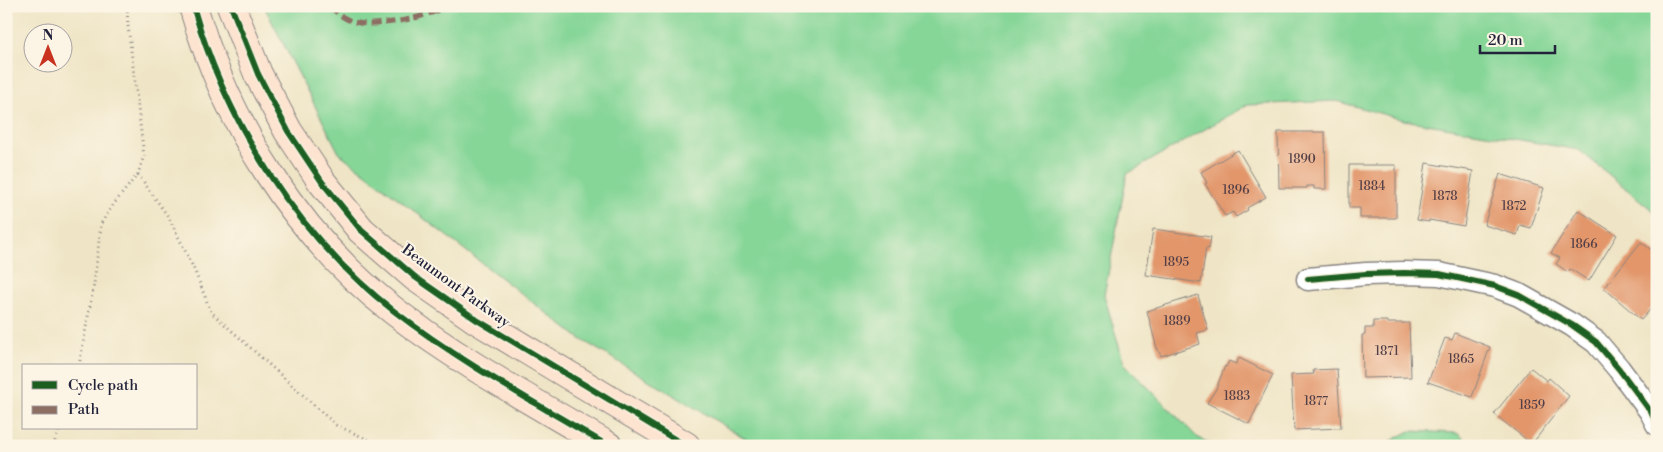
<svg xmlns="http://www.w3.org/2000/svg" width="1663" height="452" font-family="'Libre Bodoni',serif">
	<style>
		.green { fill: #85d697; stroke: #547c69 }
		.building { fill: #e2966a }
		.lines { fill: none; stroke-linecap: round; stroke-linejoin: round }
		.street-casing { stroke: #888480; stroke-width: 25 }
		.secondary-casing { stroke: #888480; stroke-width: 30 }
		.path { stroke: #888480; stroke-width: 3; stroke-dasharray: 1 4; stroke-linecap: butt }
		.street { stroke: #fff; stroke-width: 22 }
		.secondary { stroke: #fde4d1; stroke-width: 28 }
		.quiet { stroke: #8d6e63; stroke-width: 5; stroke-dasharray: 10 5; stroke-linecap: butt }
		.cycleway-casing { stroke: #fcf5e5; stroke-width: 9 }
		.cycleway { stroke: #1b5e20; stroke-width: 6 }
		.labels { text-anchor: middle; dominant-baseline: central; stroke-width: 4; stroke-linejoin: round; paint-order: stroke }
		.number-label { font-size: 12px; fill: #523f47 }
		.street-label { font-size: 15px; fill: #22223b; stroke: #fcf5e5 }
	</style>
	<rect width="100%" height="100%" fill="#fcf5e5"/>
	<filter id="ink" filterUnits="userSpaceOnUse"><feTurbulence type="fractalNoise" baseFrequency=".02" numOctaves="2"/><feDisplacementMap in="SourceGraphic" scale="10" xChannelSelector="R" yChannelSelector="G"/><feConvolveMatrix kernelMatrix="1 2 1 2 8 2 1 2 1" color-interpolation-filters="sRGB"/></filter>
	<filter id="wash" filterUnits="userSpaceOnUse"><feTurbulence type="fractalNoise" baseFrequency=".0096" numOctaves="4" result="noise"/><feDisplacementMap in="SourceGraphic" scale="20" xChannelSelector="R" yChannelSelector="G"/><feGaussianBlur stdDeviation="1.12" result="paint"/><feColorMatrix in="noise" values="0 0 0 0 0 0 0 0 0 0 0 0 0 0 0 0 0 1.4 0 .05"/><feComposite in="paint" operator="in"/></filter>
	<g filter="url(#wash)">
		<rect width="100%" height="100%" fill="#efe5c6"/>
		<path class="green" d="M 264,6 L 1657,6 L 1657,214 L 1579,150 L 1404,120 L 1336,101 L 1247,105 L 1127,174 L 1104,295 L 1124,363 L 1197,437 L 1215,446 L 758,446 L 579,338 L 339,153 Z
			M 1410,431 L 1457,433 L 1473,446 L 1382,446 Z"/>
		<g id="blocks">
			<path class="building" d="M 1278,132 L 1325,132 L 1326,189 L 1314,189 L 1314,186 L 1307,186 L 1307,188 L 1279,188 Z
				M 1238,150 L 1266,197 L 1247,208 L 1248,210 L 1236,217 L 1233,212 L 1225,216 L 1205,184 L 1207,183 L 1201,172 Z
				M 1426,163 L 1473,171 L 1464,226 L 1429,220 L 1429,222 L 1417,220 Z
				M 1349,165 L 1396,165 L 1396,218 L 1360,218 L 1360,208 L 1349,208 Z
				M 1500,174 L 1544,188 L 1531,228 L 1520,225 L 1517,235 L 1484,225 Z
				M 1578,210 L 1617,235 L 1589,281 L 1570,269 L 1568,272 L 1556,264 L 1560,258 L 1551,253 Z
				M 1153,229 L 1211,237 L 1209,249 L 1206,248 L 1201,283 L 1146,275 Z
				M 1641,242 L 1657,254 L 1657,302 L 1641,320 L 1604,288 Z
				M 1198,295 L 1208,330 L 1197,333 L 1200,344 L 1161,356 L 1156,345 L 1147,311 Z
				M 1373,321 L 1387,321 L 1387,323 L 1409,323 L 1411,377 L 1363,378 L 1362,335 L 1365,335 L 1365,328 L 1373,328 Z
				M 1455,333 L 1490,347 L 1472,397 L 1428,382 L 1445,338 L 1452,340 Z
				M 1239,358 L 1273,375 L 1249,424 L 1207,403 L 1216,389 L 1225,366 L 1226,367 L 1229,361 L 1236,364 Z
				M 1531,368 L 1547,381 L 1549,378 L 1569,396 L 1532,444 L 1494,414 Z
				M 1337,369 L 1341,428 L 1294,430 L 1291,375 L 1314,374 L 1313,370 Z"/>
		</g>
	</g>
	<g filter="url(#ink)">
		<use href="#blocks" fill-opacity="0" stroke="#888480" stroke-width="1"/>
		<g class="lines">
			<g class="street-casing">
				<path id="street" d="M 1308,279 L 1366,274 L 1404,273 L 1439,274 L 1495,286 L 1519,295 L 1572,325 L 1596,342 L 1619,369 L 1651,412 L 1657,424"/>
			</g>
			<g class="secondary-casing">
				<path id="secondary" d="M 193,6 C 227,124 296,235 394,311 C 460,362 536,403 608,446
					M 231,6 L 258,74 L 288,131 L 322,182 L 361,230 L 415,277 L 477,320 L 686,446"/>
			</g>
			<path class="path" d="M 138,174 L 169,218 L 194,269 L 211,312 L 336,425 L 382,446
				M 79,366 L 94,284 L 101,224 L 113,205 L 138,174 L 144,156 L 128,26 L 127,6
				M 53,446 L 60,428"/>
			<use href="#street" class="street"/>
			<use href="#secondary" class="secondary"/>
			<path class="quiet" d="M 330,6 C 351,29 372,25 399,21 C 418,18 430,14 448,6"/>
			<g class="cycleway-casing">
				<path id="cycleway" d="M 193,6 C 227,124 296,235 394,311 C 460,362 536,403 608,446
					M 231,6 L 258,74 L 288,131 L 322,182 L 361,230 L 415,277 L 477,320 L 686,446
					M 1308,279 L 1366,274 L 1404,273 L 1439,274 L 1495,286 L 1519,295 L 1572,325 L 1596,342 L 1619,369 L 1651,412 L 1657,424"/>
			</g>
			<use href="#cycleway" class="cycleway"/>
		</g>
	</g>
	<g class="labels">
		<g class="number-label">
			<text x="1302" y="159">1890</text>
			<text x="1372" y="186">1884</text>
			<text x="1236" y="190">1896</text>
			<text x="1445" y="196">1878</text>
			<text x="1514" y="206">1872</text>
			<text x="1584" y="244">1866</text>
			<text x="1176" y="262">1895</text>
			<text x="1177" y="321">1889</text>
			<text x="1387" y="351">1871</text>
			<text x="1461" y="359">1865</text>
			<text x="1237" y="396">1883</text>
			<text x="1316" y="401">1877</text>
			<text x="1532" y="405">1859</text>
		</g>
		<g class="street-label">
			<text transform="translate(456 286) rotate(36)">Beaumont Parkway</text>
		</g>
	</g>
	<rect width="1663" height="452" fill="none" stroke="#fcf5e5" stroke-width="25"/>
	<rect x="22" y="364" width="175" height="65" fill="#fcf5e5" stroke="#a5a1a1"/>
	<rect x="32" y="381" width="25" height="8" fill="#1b5e20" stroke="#a5a1a1"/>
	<text x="68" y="390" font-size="15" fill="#22223b">Cycle path</text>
	<rect x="32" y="406" width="25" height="8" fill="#8d6e63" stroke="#a5a1a1"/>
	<text x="68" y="414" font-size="15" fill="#22223b">Path</text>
	<g transform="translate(48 48)"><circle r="24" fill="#fcf5e5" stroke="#a5a1a1"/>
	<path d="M0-4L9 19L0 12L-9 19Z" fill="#c8321e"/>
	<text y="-8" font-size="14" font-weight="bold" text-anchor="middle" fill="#22223b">N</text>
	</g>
	<path d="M1480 45v8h75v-8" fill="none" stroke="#22223b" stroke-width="2.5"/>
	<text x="1488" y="45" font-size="15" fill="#22223b" stroke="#fcf5e5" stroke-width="4" paint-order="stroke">20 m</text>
</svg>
